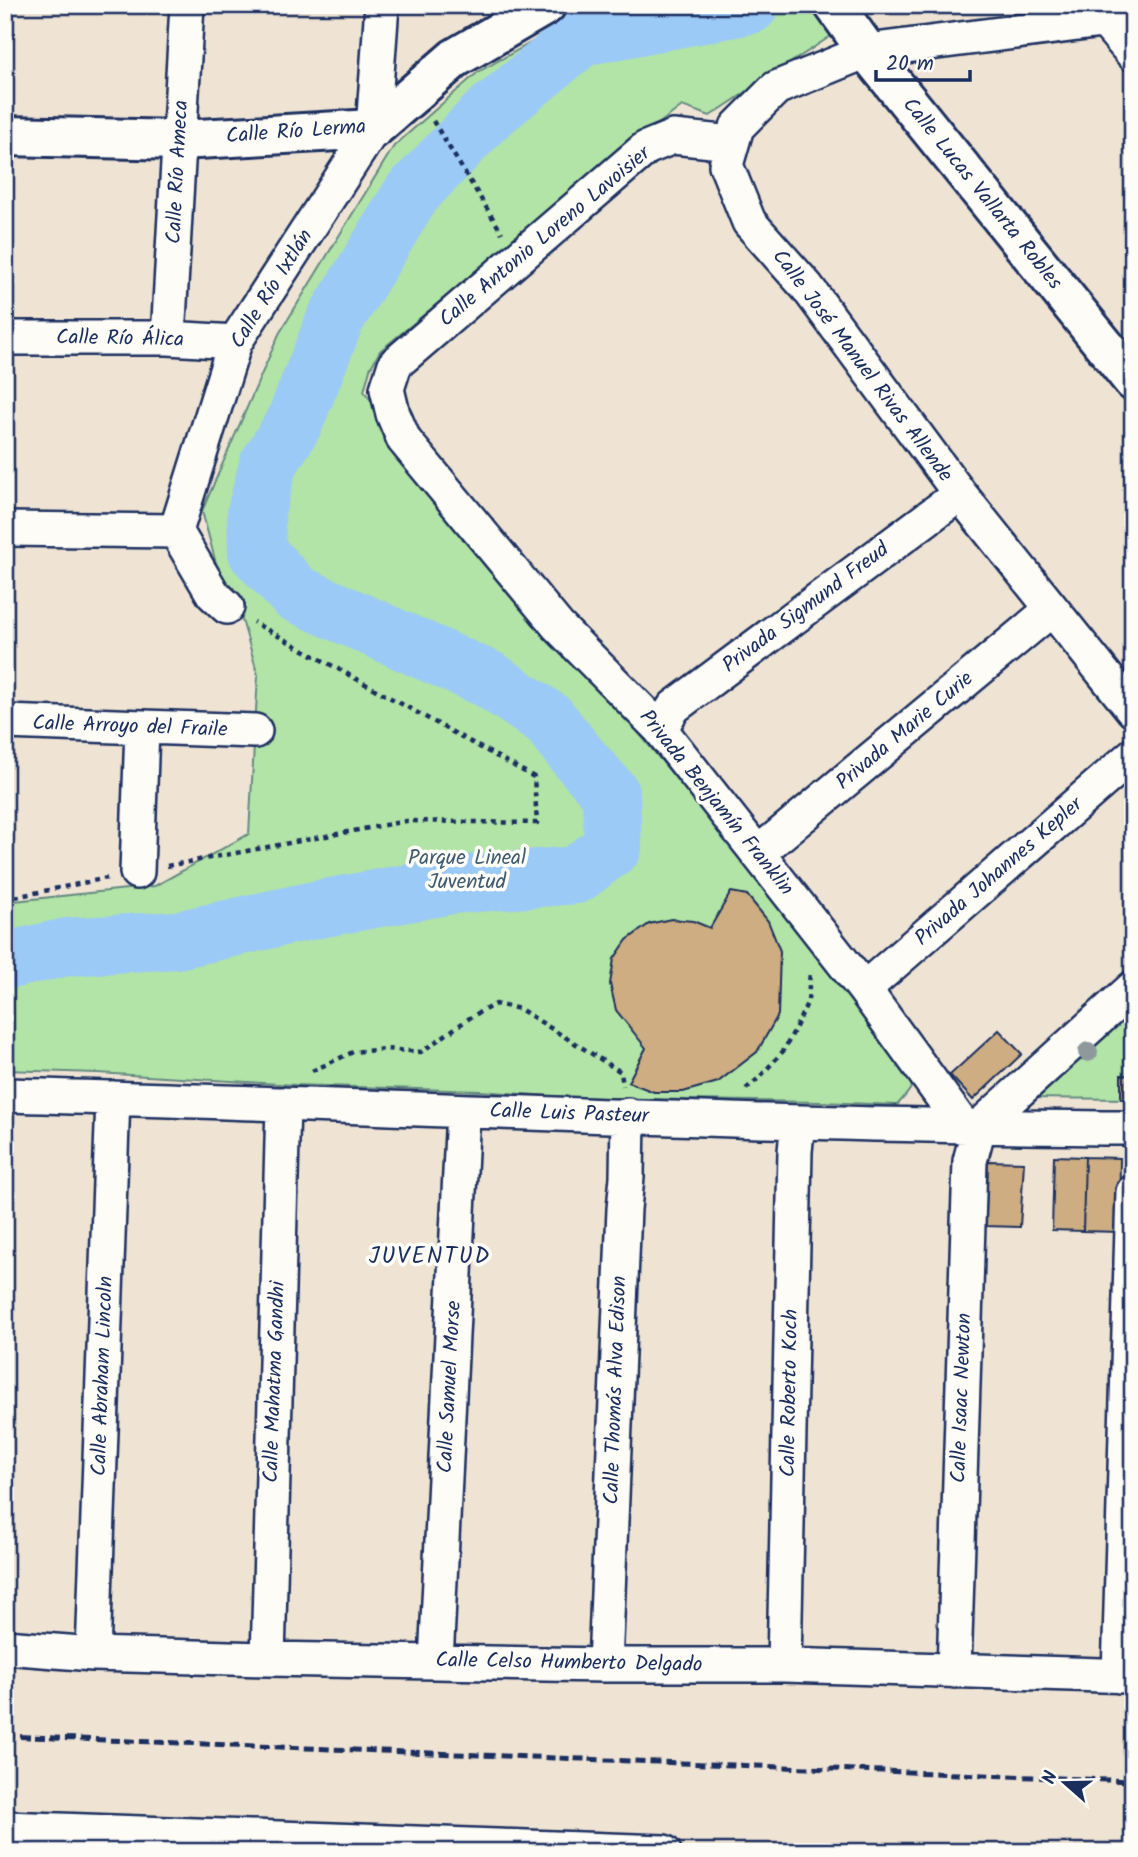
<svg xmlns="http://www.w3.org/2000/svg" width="1138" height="1857" font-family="Kalam,sans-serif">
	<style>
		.green { fill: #b1e4a6; stroke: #668a82; stroke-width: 2 }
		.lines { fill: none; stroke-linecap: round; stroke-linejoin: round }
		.river { stroke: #9ccaf7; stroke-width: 58 }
		.building { fill: #cdad81; stroke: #1b2f5e; stroke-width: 2 }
		.street-casing { stroke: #1b2f5e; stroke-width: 38 }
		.secondary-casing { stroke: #1b2f5e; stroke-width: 44 }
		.path { stroke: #1b2f5e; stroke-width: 4.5; stroke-dasharray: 5 5; stroke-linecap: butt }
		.street { stroke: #fdfcf7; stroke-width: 33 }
		.secondary { stroke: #fdfcf7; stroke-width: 38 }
		.rail { stroke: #1b2f5e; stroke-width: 5; stroke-dasharray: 10 5; stroke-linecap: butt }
		.tree { fill: #8f999d }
		.labels { text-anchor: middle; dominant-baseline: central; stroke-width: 7; stroke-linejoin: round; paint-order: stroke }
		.street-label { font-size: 21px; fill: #1b2f5e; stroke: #fdfcf7 }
		.park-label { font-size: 21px; fill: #405c70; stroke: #fdfcf7 }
		.neighbourhood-label { font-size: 23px; letter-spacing: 2px; fill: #1b2f5e; stroke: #fdfcf7 }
	</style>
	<rect width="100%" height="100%" fill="#efe4d4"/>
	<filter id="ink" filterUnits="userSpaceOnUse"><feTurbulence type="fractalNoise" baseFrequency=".0143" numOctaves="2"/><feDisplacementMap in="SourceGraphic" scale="14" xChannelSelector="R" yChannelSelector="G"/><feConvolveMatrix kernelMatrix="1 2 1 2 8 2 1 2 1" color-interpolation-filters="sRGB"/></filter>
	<g filter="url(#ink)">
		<path class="green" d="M 599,5 L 823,5 L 840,30 L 710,116 L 682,106 L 637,140 L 380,351 L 370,369 L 364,391 L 450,508 L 629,721 L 910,1065 C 916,1086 912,1089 897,1105 L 820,1102 L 687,1100 L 566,1097 L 480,1091 L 295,1085 L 97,1073 L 5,1070 L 5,902 L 155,886 L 249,834 L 258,675 L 236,599 L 221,582 L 202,511 L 279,334 L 394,146 L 478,72 Z
			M 1133,1000 L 1133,1099 L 1019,1098 Z"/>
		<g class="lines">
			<path class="river" d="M 5,961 L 67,947 L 177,940 L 319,909 L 452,885 L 576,875 L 613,847 L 611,794 L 579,758 L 549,720 L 490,680 L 295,593 L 257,552 L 256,512 L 268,465 L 294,423 L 335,320 L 412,193 L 485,117 L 582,37 L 750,5"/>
		</g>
		<path class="building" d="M 731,892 L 747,895 L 768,921 L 780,951 L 778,1015 L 757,1052 L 718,1082 L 683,1092 L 654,1092 L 628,1082 L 646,1048 L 616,1010 L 610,984 L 614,959 L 627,940 L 649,924 L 671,919 L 693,921 L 710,928 Z
			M 999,1030 L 1022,1054 L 973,1100 L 950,1075 Z
			M 1121,1075 L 1133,1075 L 1133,1099 L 1121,1099 Z
			M 1054,1156 L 1085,1157 L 1083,1231 L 1052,1230 Z
			M 1085,1157 L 1120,1158 L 1119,1232 L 1083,1231 Z
			M 988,1161 L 1024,1162 L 1020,1227 L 985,1226 Z"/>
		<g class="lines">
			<g class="street-casing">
				<path id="street" d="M 1133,17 L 867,51 L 776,88 L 737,127 L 726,165 L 749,222 L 807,287 L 960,494 L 1133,710
					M 1105,21 L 1133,54
					M 732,143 L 673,137 L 646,148 L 395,364 L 387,389 L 393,414 L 404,440 L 558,626 L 660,729 L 864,989 L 964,1127
					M 5,338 L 168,338 L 235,342
					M 168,338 L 187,5
					M 5,529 L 176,531
					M 227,607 L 213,594 L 176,531 L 235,342 L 373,129 L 382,5
					M 5,722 L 255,731
					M 660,729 L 674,707 L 960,494
					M 758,853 L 1052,609
					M 137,872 L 142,728
					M 864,989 L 1133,755
					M 5,1095 C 381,1105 757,1126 1133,1128
					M 5,1647 L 93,1654 L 268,1659 L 605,1665 L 784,1665 L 1133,1676
					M 93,1654 L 113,1098
					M 268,1659 L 283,1104
					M 436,1662 L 463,1111
					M 605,1665 L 624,1209 L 627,1177 L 628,1115
					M 784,1665 L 795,1151 L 798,1122
					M 954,1671 L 970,1161 L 979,1127 L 1133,988
					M 1119,1676 L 1133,1192
					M 5,1828 L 664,1852"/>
			</g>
			<g class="secondary-casing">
				<path id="secondary" d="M 834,5 L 867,51 L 1133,381
					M 5,136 L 180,140 L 373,129 L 455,58 L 546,5"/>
			</g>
			<path class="path" d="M 433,121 L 502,233
				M 167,866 L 406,821 L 537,823 L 534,777 L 253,622
				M 5,899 L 107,878
				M 312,1071 L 353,1052 L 386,1049 L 421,1052 L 474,1015 L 496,1004 L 520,1009 L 621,1072 L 623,1086
				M 746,1089 L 759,1078 L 784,1050 L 795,1029 L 808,1001 L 810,971"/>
			<use href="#street" class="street"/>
			<use href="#secondary" class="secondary"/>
			<path class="rail" d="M 5,1736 L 1133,1781"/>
		</g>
		<circle class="tree" cx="1088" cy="1052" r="10"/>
	</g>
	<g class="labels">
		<g class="street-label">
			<text transform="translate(296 132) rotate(-4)">Calle Río Lerma</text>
			<text transform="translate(178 172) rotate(-87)">Calle Río Ameca</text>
			<text transform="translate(982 194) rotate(51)">Calle Lucas Vallarta Robles</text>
			<text transform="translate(545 237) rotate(-40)">Calle Antonio Loreno Lavoisier</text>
			<text transform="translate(272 289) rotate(-58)">Calle Río Ixtlán</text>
			<text transform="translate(120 339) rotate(1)">Calle Río Álica</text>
			<text transform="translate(862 366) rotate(53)">Calle José Manuel Rivas Allende</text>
			<text transform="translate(806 608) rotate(-37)">Privada Sigmund Freud</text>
			<text transform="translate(130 727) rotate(2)">Calle Arroyo del Fraile</text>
			<text transform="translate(905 731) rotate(-40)">Privada Marie Curie</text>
			<text transform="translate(716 803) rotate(51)">Privada Benjamín Franklin</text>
			<text transform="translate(999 872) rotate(-41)">Privada Johannes Kepler</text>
			<text transform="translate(569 1114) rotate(2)">Calle Luis Pasteur</text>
			<text transform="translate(103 1376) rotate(-88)">Calle Abraham Lincoln</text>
			<text transform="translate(275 1382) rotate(-88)">Calle Mahatma Gandhi</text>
			<text transform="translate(450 1387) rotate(-87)">Calle Samuel Morse</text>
			<text transform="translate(616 1390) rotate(-88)">Calle Thomás Alva Edison</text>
			<text transform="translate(790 1393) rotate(-89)">Calle Roberto Koch</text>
			<text transform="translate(962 1398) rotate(-88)">Calle Isaac Newton</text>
			<text transform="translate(569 1663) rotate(1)">Calle Celso Humberto Delgado</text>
		</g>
		<g class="park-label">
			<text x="467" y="858">Parque Lineal<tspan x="467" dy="24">Juventud</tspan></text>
		</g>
		<g class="neighbourhood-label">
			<text x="430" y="1257">JUVENTUD</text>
		</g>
	</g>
	<rect width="1138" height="1857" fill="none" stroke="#fdfcf7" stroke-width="28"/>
	<rect x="14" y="14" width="1110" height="1829" fill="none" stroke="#1b2f5e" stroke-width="2.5" filter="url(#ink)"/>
	<g transform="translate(1065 1783) rotate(290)" stroke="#fdfcf7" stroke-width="5" paint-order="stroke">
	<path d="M0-5L12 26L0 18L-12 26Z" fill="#1b2f5e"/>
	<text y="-10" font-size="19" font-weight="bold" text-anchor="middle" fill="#1b2f5e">N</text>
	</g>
	<path d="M876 70v10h94v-10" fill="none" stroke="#1b2f5e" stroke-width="3.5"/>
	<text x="886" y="70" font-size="21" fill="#1b2f5e" stroke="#fdfcf7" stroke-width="5" paint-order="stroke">20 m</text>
</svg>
